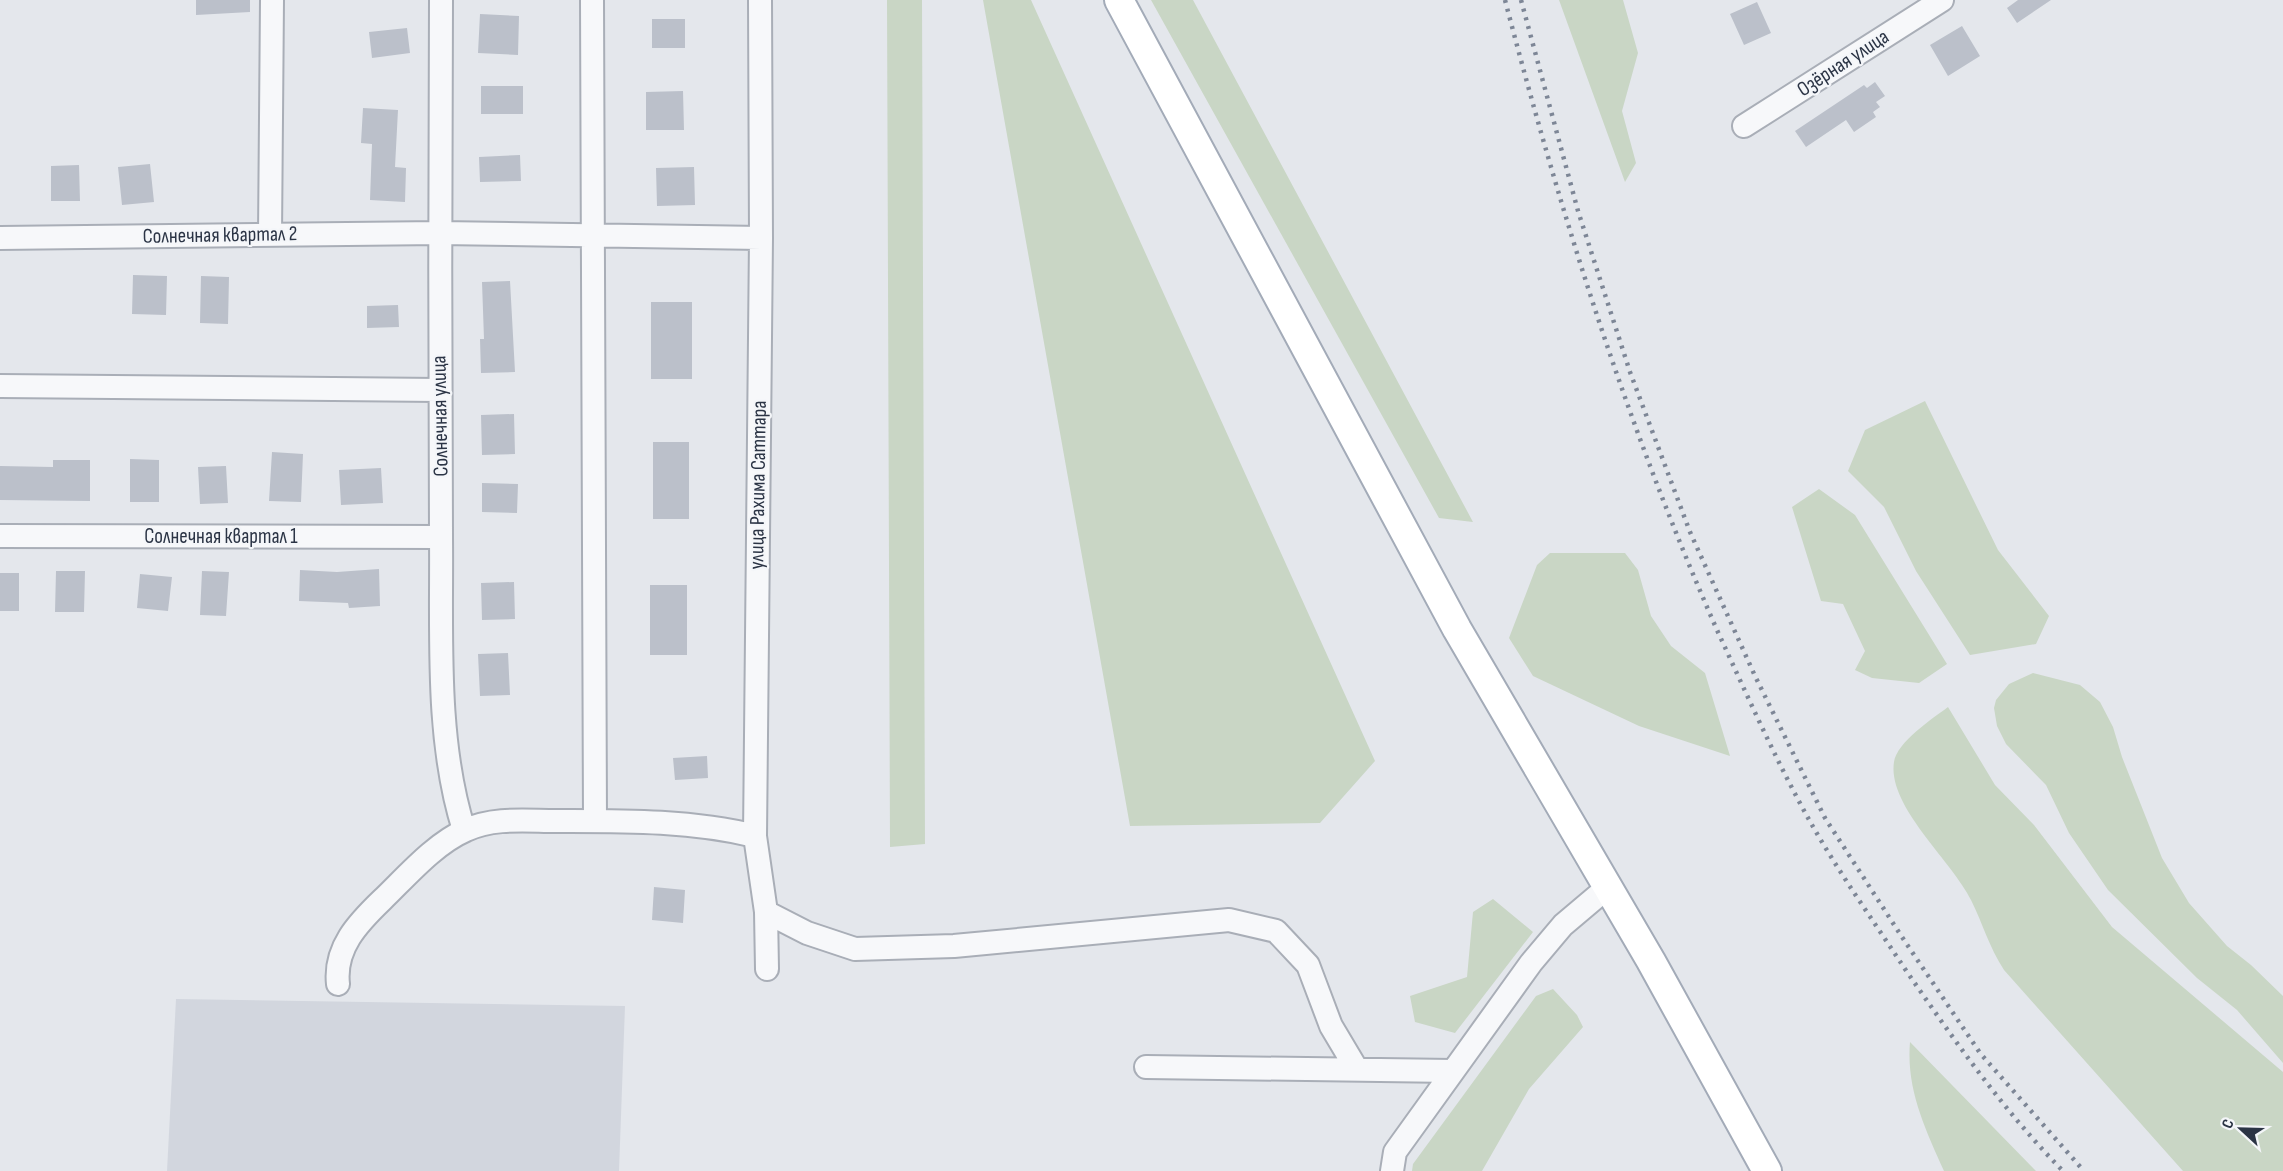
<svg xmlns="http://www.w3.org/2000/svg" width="2283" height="1171" font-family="'Sofia Sans Condensed',sans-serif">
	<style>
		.built { fill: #d2d6de }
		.green { fill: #c9d6c5 }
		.building { fill: #bbc0ca }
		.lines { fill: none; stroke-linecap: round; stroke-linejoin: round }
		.minor-casing { stroke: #a9aeb7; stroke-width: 26 }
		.major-casing { stroke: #a3abb8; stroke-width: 32 }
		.minor { stroke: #f7f8fa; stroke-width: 22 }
		.major { stroke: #fff; stroke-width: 28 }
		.rail { stroke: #7d8696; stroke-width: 4.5; stroke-dasharray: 3 6; stroke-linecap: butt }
		.labels { text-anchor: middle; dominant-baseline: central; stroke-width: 4.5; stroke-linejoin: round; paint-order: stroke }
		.street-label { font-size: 21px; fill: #2b3445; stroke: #f4f6f9 }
	</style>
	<rect width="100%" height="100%" fill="#e4e7ec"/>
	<path class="built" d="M 176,999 L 625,1006 L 619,1171 L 167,1171 Z"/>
	<path class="green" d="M 887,0 L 922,0 L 925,844 L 890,847 Z
		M 983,0 L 1031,0 L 1375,761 L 1320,823 L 1130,826 Z
		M 1151,0 L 1193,0 L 1473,522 L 1439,518 Z
		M 1559,0 L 1623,0 L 1638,53 L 1622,111 L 1636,163 L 1625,182 Z
		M 1925,401 L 1998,550 L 2049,616 L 2036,644 L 1970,655 L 1916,571 L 1884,507 L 1848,471 L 1865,430 Z
		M 1819,489 L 1855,515 L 1947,664 L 1919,683 L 1872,678 L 1855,670 L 1865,651 L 1843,604 L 1821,601 L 1792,507 Z
		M 1550,553 L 1625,553 L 1638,570 L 1651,616 L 1671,646 L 1705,673 L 1730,756 L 1639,726 L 1533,676 L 1509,638 L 1537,565 Z
		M 2033,673 L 2080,685 L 2100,702 L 2113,727 L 2122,757 L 2162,858 L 2189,903 L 2227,946 L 2251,965 L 2283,996 L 2283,1063 L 2237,1010 L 2197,978 L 2108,890 L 2069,833 L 2046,785 L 2006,744 L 1997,726 L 1994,708 L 1996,700 L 2009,684 Z
		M 1948,707 L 1995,785 L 2034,825 L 2112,927 L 2283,1072 L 2283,1171 L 2183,1171 L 2004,970 C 1989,947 1983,924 1971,900 C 1952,861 1887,806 1894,762 C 1897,742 1932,719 1948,707 Z
		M 1493,899 L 1533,932 L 1455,1033 L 1415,1022 L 1410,996 L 1467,977 L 1473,912 Z
		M 1553,989 L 1577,1015 L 1583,1027 L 1529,1089 L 1482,1171 L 1412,1171 L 1413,1164 L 1536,996 Z
		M 1910,1042 L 2036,1171 L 1944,1171 C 1925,1128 1906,1089 1910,1042 Z"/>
	<path class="building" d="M 196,0 L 250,0 L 250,12 L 196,15 Z
		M 2018,0 L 2051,0 L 2017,23 L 2007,8 Z
		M 1757,2 L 1771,33 L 1744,45 L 1730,14 Z
		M 480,14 L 519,16 L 518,55 L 478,53 Z
		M 652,19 L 685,19 L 685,48 L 652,48 Z
		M 1962,26 L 1980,56 L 1948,76 L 1930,45 Z
		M 407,28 L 410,53 L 372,58 L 369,32 Z
		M 1875,82 L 1885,96 L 1876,102 L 1880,107 L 1873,112 L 1876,117 L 1854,132 L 1846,120 L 1806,147 L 1795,131 L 1864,85 L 1867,88 Z
		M 481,86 L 523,86 L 523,114 L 481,114 Z
		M 683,91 L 684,130 L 646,130 L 646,92 Z
		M 363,108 L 398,110 L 395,167 L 406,168 L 405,202 L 370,200 L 372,144 L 361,143 Z
		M 520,155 L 521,181 L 480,182 L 479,157 Z
		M 150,164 L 154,202 L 122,205 L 118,167 Z
		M 79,165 L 80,201 L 51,201 L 51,166 Z
		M 694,167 L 695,205 L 657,206 L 656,168 Z
		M 133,275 L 167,276 L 166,315 L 132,314 Z
		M 201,276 L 229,277 L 228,324 L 200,323 Z
		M 510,281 L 515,372 L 481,373 L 480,339 L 484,339 L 482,282 Z
		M 651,302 L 692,302 L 692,379 L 651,379 Z
		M 398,305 L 399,327 L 367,328 L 367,306 Z
		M 514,414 L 515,454 L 482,455 L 481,415 Z
		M 653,442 L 689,442 L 689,519 L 653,519 Z
		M 272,452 L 303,454 L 301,502 L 269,501 Z
		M 130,459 L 159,460 L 159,502 L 130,502 Z
		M 53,460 L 90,460 L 90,501 L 0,500 L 0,466 L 53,467 Z
		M 226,466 L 228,503 L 200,504 L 198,467 Z
		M 381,468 L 383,503 L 341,505 L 339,470 Z
		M 482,483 L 518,484 L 517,513 L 482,512 Z
		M 379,569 L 380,606 L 349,608 L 348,603 L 299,601 L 300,570 L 337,572 Z
		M 56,571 L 85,571 L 84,612 L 55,612 Z
		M 202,571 L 229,572 L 226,616 L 200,615 Z
		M 0,573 L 19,573 L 19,611 L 0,611 Z
		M 140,574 L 172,577 L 168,611 L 137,608 Z
		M 514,582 L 515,619 L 482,620 L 481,583 Z
		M 650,585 L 687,585 L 687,655 L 650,655 Z
		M 508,653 L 510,695 L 480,696 L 478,654 Z
		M 707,756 L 708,778 L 675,780 L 673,758 Z
		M 654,887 L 685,890 L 683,923 L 652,920 Z"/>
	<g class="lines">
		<g class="minor-casing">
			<path id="minor" d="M 441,0 C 440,179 440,358 441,537 C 442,631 435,739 464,830
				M 592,0 L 595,821
				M 760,0 L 761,238 L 755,836 L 766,912 L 767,969
				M 1744,126 L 1942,0
				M 270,235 L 272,0
				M 0,238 L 440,233 L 761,238
				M 0,386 L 439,390
				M 0,536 L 441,537
				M 766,912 L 807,933 L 855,949 L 954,946 L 1229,920 L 1276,931 L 1308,965 L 1331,1026 L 1356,1068
				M 338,984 C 334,948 358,923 382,900 C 407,876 434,844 466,830 C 494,817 526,821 556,821 C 621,821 690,820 755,836
				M 1146,1067 L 1453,1071
				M 1392,1171 L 1395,1152 L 1531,963 L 1563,925 L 1608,887"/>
		</g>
		<g class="major-casing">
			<path id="major" d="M 1119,0 L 1457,629 L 1651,961 L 1767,1171"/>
		</g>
		<use href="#minor" class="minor"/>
		<use href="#major" class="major"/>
		<path class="rail" d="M 1505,0 C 1561,215 1627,426 1717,630 C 1747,695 1777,763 1812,825 C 1840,874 1874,922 1905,969 C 1954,1040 2003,1110 2063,1171
			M 1521,0 L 1578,211 L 1630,372 L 1690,532 L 1755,676 L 1825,818 L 1902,937 L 1980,1053 L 2084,1171"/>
	</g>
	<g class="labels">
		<g class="street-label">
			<text transform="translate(1843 63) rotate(-33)">Озёрная улица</text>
			<text transform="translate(220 235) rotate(-1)">Солнечная квартал 2</text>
			<text transform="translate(440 416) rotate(-91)">Солнечная улица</text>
			<text transform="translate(758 485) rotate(-89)">улица Рахима Саттара</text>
			<text x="221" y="536">Солнечная квартал 1</text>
		</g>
	</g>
	<g transform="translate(2241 1129) rotate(292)" stroke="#f4f6f9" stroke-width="4.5" paint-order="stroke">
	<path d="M0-4.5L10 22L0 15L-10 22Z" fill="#2b3445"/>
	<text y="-9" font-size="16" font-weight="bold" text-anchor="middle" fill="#2b3445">С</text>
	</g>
</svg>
